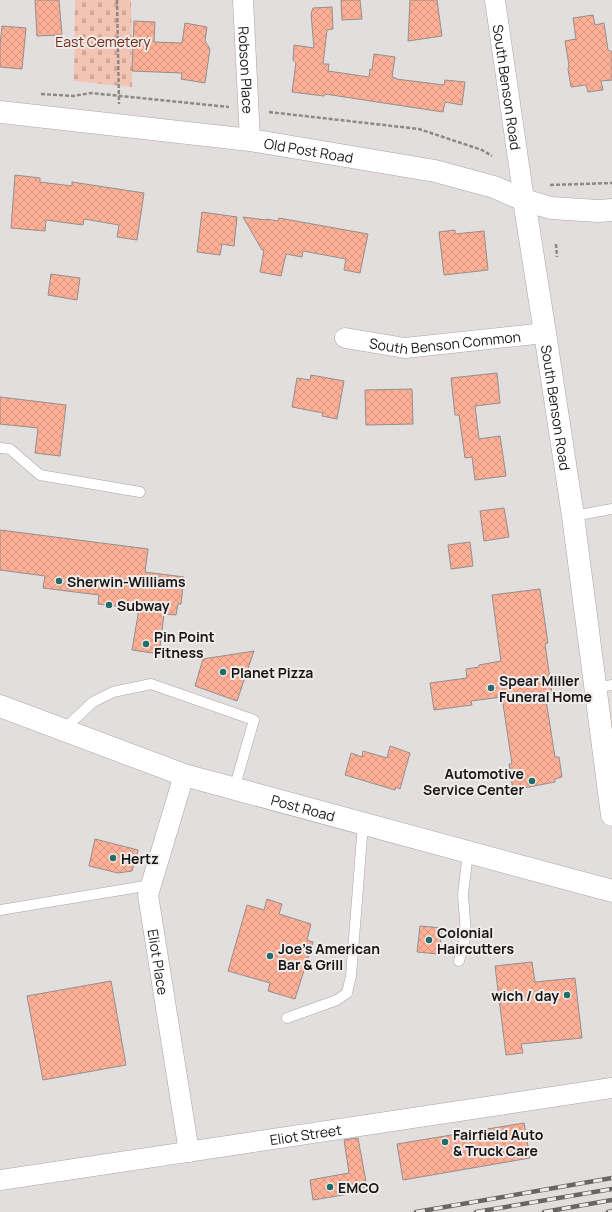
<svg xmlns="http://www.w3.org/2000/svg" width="612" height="1212" font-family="Manrope,sans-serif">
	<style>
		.cemetery { fill: url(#cemetery-stones) }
		.building { fill: url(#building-cross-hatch); stroke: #938f8e }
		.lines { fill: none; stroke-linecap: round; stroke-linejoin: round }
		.service-casing { stroke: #a9a5a3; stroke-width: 11 }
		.minor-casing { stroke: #a9a5a3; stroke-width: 21 }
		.tertiary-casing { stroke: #a9a5a3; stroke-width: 23 }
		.primary-casing { stroke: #a9a5a3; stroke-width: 23 }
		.path { stroke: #8c8988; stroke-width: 2.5; stroke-dasharray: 4 2; stroke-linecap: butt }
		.service { stroke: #fff; stroke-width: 10 }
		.minor { stroke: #fff; stroke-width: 20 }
		.tertiary { stroke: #fff; stroke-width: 22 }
		.primary { stroke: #fff; stroke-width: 22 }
		.rail-casing { stroke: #686665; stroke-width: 4.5 }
		.rail { stroke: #efebea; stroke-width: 3; stroke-dasharray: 9; stroke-linecap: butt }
		.poi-dot { fill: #226d69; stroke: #efebea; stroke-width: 1.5 }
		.labels { text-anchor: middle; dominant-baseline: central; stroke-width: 4; stroke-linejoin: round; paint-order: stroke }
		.park-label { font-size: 14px; fill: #6f2b12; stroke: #efebea }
		.street-label { font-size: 14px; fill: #181716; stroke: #efebea }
		.poi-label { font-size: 14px; font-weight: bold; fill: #181716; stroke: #efebea; text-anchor: start }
	</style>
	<defs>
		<pattern id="cemetery-stones" width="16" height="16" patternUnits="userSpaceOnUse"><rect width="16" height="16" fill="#f3c3b3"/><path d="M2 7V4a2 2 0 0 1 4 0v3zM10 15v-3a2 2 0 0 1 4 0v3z" fill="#d0a799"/></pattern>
		<pattern id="building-cross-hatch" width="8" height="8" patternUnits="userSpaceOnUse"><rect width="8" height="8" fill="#feb096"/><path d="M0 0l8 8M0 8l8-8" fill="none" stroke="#d99781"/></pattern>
	</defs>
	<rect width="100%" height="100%" fill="#e2dedd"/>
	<path class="cemetery" d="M 75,0 L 131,0 L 132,87 L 74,81 Z"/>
	<path class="building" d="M 35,0 L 59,0 L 62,35 L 37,36 Z
		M 341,0 L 360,0 L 362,19 L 342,20 Z
		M 410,0 L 437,0 L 442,36 L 408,41 Z
		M 332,7 L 333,29 L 327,30 L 323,64 L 329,64 L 328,71 L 369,77 L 370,69 L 372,70 L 374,54 L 395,57 L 392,77 L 396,78 L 396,79 L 444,85 L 445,80 L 465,82 L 462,105 L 445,102 L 443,112 L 325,94 L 324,96 L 292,92 L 296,63 L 293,60 L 294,45 L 314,48 L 311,14 L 313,8 Z
		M 593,15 L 595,25 L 604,23 L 608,50 L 612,52 L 612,80 L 601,81 L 603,90 L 588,92 L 586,85 L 571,87 L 568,69 L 569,65 L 565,41 L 576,39 L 573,18 Z
		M 134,21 L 155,22 L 154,42 L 182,43 L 185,23 L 207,27 L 205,41 L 210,49 L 205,83 L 181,79 L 182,73 L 132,71 Z
		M 2,26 L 26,28 L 22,69 L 0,67 L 0,45 Z
		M 15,175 L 40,178 L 40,182 L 72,186 L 72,182 L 144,193 L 137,240 L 117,237 L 119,225 L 84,219 L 83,225 L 46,220 L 45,231 L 11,228 Z
		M 202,212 L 237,217 L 234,246 L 222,244 L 220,255 L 197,252 Z
		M 243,217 L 266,220 L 266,219 L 278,221 L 279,218 L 368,234 L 360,273 L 344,270 L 346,259 L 303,251 L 302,257 L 286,254 L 281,276 L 260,272 L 264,250 L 262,250 Z
		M 455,230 L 455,234 L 484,231 L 488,270 L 444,275 L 439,232 Z
		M 51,274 L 80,278 L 77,300 L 48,295 Z
		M 497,373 L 500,403 L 475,406 L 479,439 L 500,436 L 506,476 L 475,480 L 472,457 L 465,458 L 459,415 L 455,415 L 451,378 Z
		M 311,375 L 344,381 L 337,419 L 322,416 L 323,413 L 292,407 L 297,378 L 310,380 Z
		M 412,389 L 413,424 L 366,425 L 365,390 Z
		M 0,397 L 66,405 L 60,456 L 35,453 L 38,428 L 0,424 Z
		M 504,508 L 509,537 L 484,541 L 480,511 Z
		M 0,530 L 148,549 L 145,572 L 184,577 L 181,604 L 178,604 L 176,615 L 164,614 L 159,654 L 132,650 L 139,609 L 98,604 L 99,595 L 43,588 L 45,576 L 0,570 Z
		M 470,542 L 473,566 L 451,569 L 448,545 Z
		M 540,589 L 548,643 L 545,644 L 552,693 L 545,694 L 555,757 L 559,757 L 562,777 L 555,779 L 555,782 L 513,790 L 509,764 L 512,764 L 502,697 L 471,701 L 472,705 L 434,710 L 430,683 L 467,678 L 466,669 L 479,667 L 479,665 L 501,661 L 492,595 Z
		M 254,651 L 237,701 L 195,686 L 203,659 Z
		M 390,746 L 410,753 L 400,789 L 396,787 L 395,790 L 345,775 L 351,753 L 362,757 L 363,751 L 387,758 Z
		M 95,839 L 138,850 L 132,871 L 118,873 L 89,866 Z
		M 267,899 L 282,904 L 279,914 L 311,924 L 307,940 L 313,942 L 295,999 L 268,991 L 270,983 L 228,971 L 247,905 L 264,910 Z
		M 420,926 L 442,928 L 439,954 L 417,952 Z
		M 532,962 L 535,982 L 575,978 L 582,1038 L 521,1044 L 523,1053 L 506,1055 L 495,966 Z
		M 111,981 L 126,1065 L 43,1080 L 27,996 Z
		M 524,1123 L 530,1158 L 403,1180 L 397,1144 Z
		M 358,1138 L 367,1187 L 349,1190 L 349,1194 L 313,1200 L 310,1180 L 349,1173 L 344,1140 Z"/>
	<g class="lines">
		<g class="service-casing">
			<path id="service" d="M 0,448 L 10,449 L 40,475 L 140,492
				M 573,516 L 612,509
				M 596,688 L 612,685
				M 63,730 L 93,702 L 113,692 L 151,684 L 254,720 L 234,789
				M 0,910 L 151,885
				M 459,961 L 466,935 L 463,894 L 468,852
				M 287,1018 L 337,1000 L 347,993 L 351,976 L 363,824"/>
		</g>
		<g class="minor-casing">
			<g id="minor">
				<path id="s1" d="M 243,0 L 250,140"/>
				<path id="s2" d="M 495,0 L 524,200"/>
				<path id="s3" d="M 345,338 L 405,348 L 545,333"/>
				<path id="s4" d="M 184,775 L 148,895 L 189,1152"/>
				<path id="s5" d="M 0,1180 L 612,1088"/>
			</g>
		</g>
		<g class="tertiary-casing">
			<g id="tertiary">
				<path id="s6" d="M 0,112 L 250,140 L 435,171 L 494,187 L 524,200 L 551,208 L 598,211 L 612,210"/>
				<path id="s7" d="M 524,200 L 545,333 L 573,516 L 612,815"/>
			</g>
		</g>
		<g class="primary-casing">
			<g id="primary">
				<path id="s8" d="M 0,706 L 184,775 L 612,891"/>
			</g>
		</g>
		<path class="path" d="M 117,0 L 119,104
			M 41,94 L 73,96 L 91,93 L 229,107
			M 269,112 L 419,129 L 482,150 L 492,156
			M 550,185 L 612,183
			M 556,244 L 557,257"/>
		<use href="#service" class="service"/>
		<use href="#minor" class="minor"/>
		<use href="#tertiary" class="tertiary"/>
		<use href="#primary" class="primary"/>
		<g class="rail-casing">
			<path id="rail" d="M 416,1212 L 612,1178
				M 476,1212 L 612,1189
				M 544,1212 L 612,1200
				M 608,1212 L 612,1211"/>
		</g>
		<use href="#rail" class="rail"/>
	</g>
	<g class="poi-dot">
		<circle cx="59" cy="581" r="4"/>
		<circle cx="109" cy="605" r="4"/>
		<circle cx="146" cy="644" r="4"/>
		<circle cx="223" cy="672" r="4"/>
		<circle cx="491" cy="688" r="4"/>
		<circle cx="532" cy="781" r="4"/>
		<circle cx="113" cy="858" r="4"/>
		<circle cx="429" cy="940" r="4"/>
		<circle cx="270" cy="956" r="4"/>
		<circle cx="567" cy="995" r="4"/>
		<circle cx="445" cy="1142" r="4"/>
		<circle cx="330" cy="1187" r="4"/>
	</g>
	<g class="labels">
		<g class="park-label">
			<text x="103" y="41">East Cemetery</text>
		</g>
		<g class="street-label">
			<text stroke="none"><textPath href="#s1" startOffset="70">Robson Place</textPath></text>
			<text stroke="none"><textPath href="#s2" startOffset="88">South Benson Road</textPath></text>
			<text stroke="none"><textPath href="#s6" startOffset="311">Old Post Road</textPath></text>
			<text stroke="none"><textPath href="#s3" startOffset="101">South Benson Common</textPath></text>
			<text stroke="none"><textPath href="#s7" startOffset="210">South Benson Road</textPath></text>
			<text stroke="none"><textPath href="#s8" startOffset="320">Post Road</textPath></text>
			<text stroke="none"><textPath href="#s4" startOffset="193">Eliot Place</textPath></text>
			<text stroke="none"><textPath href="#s5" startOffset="309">Eliot Street</textPath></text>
		</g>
		<g class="poi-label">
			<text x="67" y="581">Sherwin-Williams</text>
			<text x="117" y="605">Subway</text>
			<text x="154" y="636">Pin Point<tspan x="154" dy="16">Fitness</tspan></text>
			<text x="231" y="672">Planet Pizza</text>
			<text x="499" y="680">Spear Miller<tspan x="499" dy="16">Funeral Home</tspan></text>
			<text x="524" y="773" text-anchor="end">Automotive<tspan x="524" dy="16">Service Center</tspan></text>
			<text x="121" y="858">Hertz</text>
			<text x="437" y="932">Colonial<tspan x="437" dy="16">Haircutters</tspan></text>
			<text x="278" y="948">Joe's American<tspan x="278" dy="16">Bar &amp; Grill</tspan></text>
			<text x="559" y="995" text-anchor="end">wich / day</text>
			<text x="453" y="1134">Fairfield Auto<tspan x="453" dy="16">&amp; Truck Care</tspan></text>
			<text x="338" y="1187">EMCO</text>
		</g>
	</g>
</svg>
